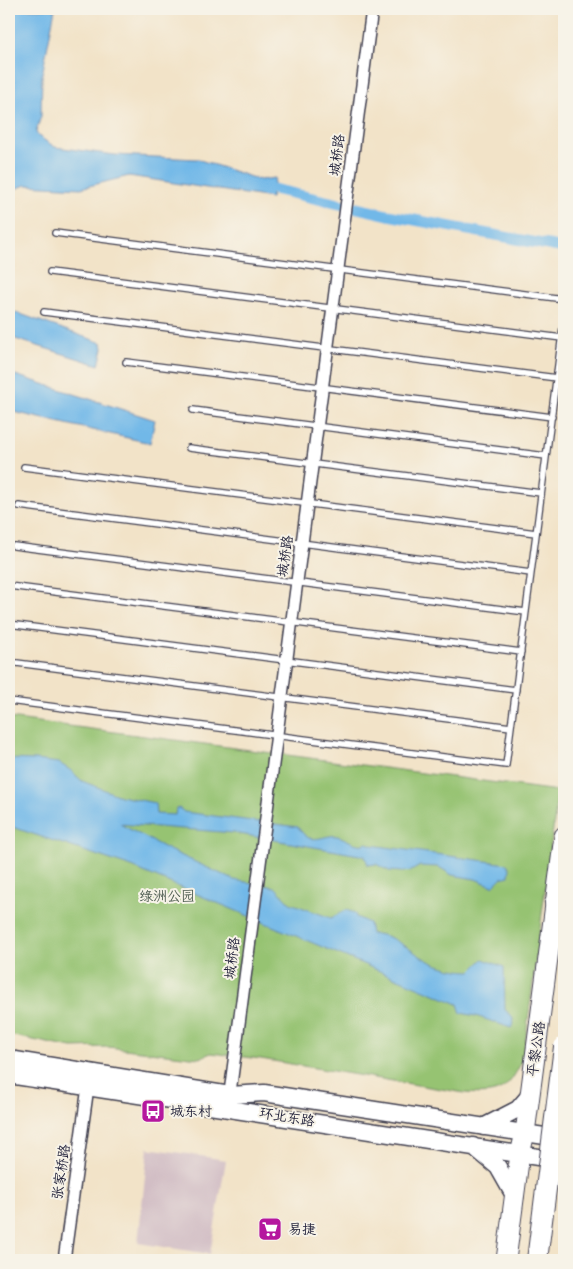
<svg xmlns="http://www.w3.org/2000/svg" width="573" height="1269" font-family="'Balsamiq Sans','LXGW WenKai TC',sans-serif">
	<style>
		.industrial { fill: #d2bec5 }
		.green { fill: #96c372; stroke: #5c7256 }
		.water { fill: #71b8e8; stroke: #4a6d92 }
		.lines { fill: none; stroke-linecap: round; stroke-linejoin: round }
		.canal { stroke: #71b8e8; stroke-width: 11 }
		.service-casing { stroke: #413f50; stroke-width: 8 }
		.minor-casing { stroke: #413f50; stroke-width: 14 }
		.secondary-casing { stroke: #413f50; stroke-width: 19 }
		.primary-casing { stroke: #413f50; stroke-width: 21 }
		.trunk-casing { stroke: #413f50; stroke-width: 22 }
		.service { stroke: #fff; stroke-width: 5.5 }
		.minor { stroke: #fff; stroke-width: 11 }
		.secondary { stroke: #fff; stroke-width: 16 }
		.primary { stroke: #fff; stroke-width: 19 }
		.trunk { stroke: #fff; stroke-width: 20 }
		.trunk-bridge-casing { stroke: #413f50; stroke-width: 22; stroke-linecap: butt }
		.trunk-bridge { stroke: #fff; stroke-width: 20 }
		.labels { text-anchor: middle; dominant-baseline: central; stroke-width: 4; stroke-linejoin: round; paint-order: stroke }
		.street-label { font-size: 14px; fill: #22223b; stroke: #f7f3e8 }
		.park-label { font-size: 14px; fill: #4b5a4e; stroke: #f7f3e8 }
		.poi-label { font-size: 14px; fill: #22223b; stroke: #f7f3e8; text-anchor: start }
	</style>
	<rect width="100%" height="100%" fill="#f7f3e8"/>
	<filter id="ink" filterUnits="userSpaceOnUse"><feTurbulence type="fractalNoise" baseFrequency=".02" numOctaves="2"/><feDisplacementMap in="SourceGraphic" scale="10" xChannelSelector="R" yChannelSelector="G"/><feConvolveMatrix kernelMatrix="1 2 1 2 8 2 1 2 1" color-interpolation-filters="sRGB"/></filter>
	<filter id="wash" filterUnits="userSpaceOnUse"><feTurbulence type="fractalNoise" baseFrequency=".0096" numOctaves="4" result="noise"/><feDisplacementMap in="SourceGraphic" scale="20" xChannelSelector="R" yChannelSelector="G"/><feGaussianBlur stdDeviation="1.12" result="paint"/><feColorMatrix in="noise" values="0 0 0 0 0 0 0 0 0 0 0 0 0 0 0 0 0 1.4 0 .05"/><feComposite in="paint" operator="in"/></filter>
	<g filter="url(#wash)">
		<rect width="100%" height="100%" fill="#f2e3c8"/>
		<path class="industrial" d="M 148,1148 L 226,1160 L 210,1254 L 138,1243 Z"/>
		<path class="green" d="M 9,718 L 558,791 L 523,1059 C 508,1090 501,1096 465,1093 L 261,1059 L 211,1053 L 199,1058 L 108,1047 L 72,1048 L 9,1035 Z"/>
		<path class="water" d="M 9,9 L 55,9 L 42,75 L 41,116 L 36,132 L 38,136 L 55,147 L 115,155 L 197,159 L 260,180 L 275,178 L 271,198 L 129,176 L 81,188 L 26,185 L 12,190 L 9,196 Z
			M 9,310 L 102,343 L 103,348 L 99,365 L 9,337 Z
			M 9,373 L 155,420 L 150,443 L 9,411 Z
			M 9,759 L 35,760 L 59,763 L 70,770 L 82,781 L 120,796 L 155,803 L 156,814 L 175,815 L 176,809 L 179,808 L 184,812 L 298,827 C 301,831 304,836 309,838 C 319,841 328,834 337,836 C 347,838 357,848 367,843 L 371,845 L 507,864 L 510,868 L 509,876 L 501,878 L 493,886 L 475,879 L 452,875 L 439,867 L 420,866 L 411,871 L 402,872 L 389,871 L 376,864 L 368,865 L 365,856 L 234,833 L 120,824 L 167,849 L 234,880 L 275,887 L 290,903 L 331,918 L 346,910 L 355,913 L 356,917 L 369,923 L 371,934 C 393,932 414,955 433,963 C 445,968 458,971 471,971 L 483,959 L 504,967 L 505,1010 L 512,1016 L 514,1024 L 511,1028 L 476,1016 L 461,1013 L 458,1004 L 132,867 L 9,826 Z"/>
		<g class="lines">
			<path class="canal" d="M 260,186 L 388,215 L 564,248"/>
		</g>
	</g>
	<g filter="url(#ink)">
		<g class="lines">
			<g class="service-casing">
				<path id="service" d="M 55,233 L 564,299
					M 50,272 L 562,338
					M 44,312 L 557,378
					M 126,362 L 552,417
					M 193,410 L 546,456
					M 189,448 L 541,493
					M 24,467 L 536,533
					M 19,506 L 531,573
					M 14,546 L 526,612
					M 9,586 L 521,652
					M 9,624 L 516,690
					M 9,662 L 511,727
					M 9,701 L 506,765 L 564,319"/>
			</g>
			<g class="minor-casing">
				<path id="minor" d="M 229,1100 L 372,9
					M 64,1260 L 88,1087"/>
			</g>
			<g class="secondary-casing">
				<path id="secondary" d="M 9,1059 L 230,1095 L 264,1093 L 564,1139
					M 9,1075 L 564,1161
					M 483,1127 L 518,1109 L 530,1095
					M 473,1146 L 498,1167 L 515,1197"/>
			</g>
			<g class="primary-casing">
				<path id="primary" d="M 506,1260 L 520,1154 L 525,1133 L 564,836"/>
			</g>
			<g class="trunk-casing">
				<path id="trunk" d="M 555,903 L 564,887"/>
			</g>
			<use href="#service" class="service"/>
			<use href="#minor" class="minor"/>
			<use href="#secondary" class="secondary"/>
			<use href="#primary" class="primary"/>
			<use href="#trunk" class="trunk"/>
			<g class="trunk-bridge-casing">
				<path id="trunk-bridge" d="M 537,1260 L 564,1047"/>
			</g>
			<use href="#trunk-bridge" class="trunk-bridge"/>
		</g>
	</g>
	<defs>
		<g id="bus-square" transform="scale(1.25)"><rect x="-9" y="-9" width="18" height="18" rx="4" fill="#b5179e" stroke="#f7f3e8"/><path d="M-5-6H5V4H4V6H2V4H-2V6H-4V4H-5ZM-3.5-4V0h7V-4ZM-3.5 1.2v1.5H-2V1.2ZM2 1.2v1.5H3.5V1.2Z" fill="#fff"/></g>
		<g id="supermarket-square" transform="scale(1.25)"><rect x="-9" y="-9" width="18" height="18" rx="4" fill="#b5179e" stroke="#f7f3e8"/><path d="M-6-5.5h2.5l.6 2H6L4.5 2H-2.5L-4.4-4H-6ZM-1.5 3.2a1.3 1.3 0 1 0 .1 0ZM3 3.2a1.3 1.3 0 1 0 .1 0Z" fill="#fff"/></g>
	</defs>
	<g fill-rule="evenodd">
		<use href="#bus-square" x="153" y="1111"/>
		<use href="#supermarket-square" x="270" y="1229"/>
	</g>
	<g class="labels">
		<g class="street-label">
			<text transform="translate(337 155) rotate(-83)">城桥路</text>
			<text transform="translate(285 556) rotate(-82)">城桥路</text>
			<text transform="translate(232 958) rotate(-83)">城桥路</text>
			<text transform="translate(536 1049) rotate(-82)">平黎公路</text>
			<text transform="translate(287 1117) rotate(9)">环北东路</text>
			<text transform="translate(61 1172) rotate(-82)">张家桥路</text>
		</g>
		<g class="park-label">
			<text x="167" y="896">绿洲公园</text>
		</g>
		<g class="poi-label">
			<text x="170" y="1111">城东村</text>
			<text x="288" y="1229">易捷</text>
		</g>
	</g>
	<rect width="573" height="1269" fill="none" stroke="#f7f3e8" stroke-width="30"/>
</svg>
